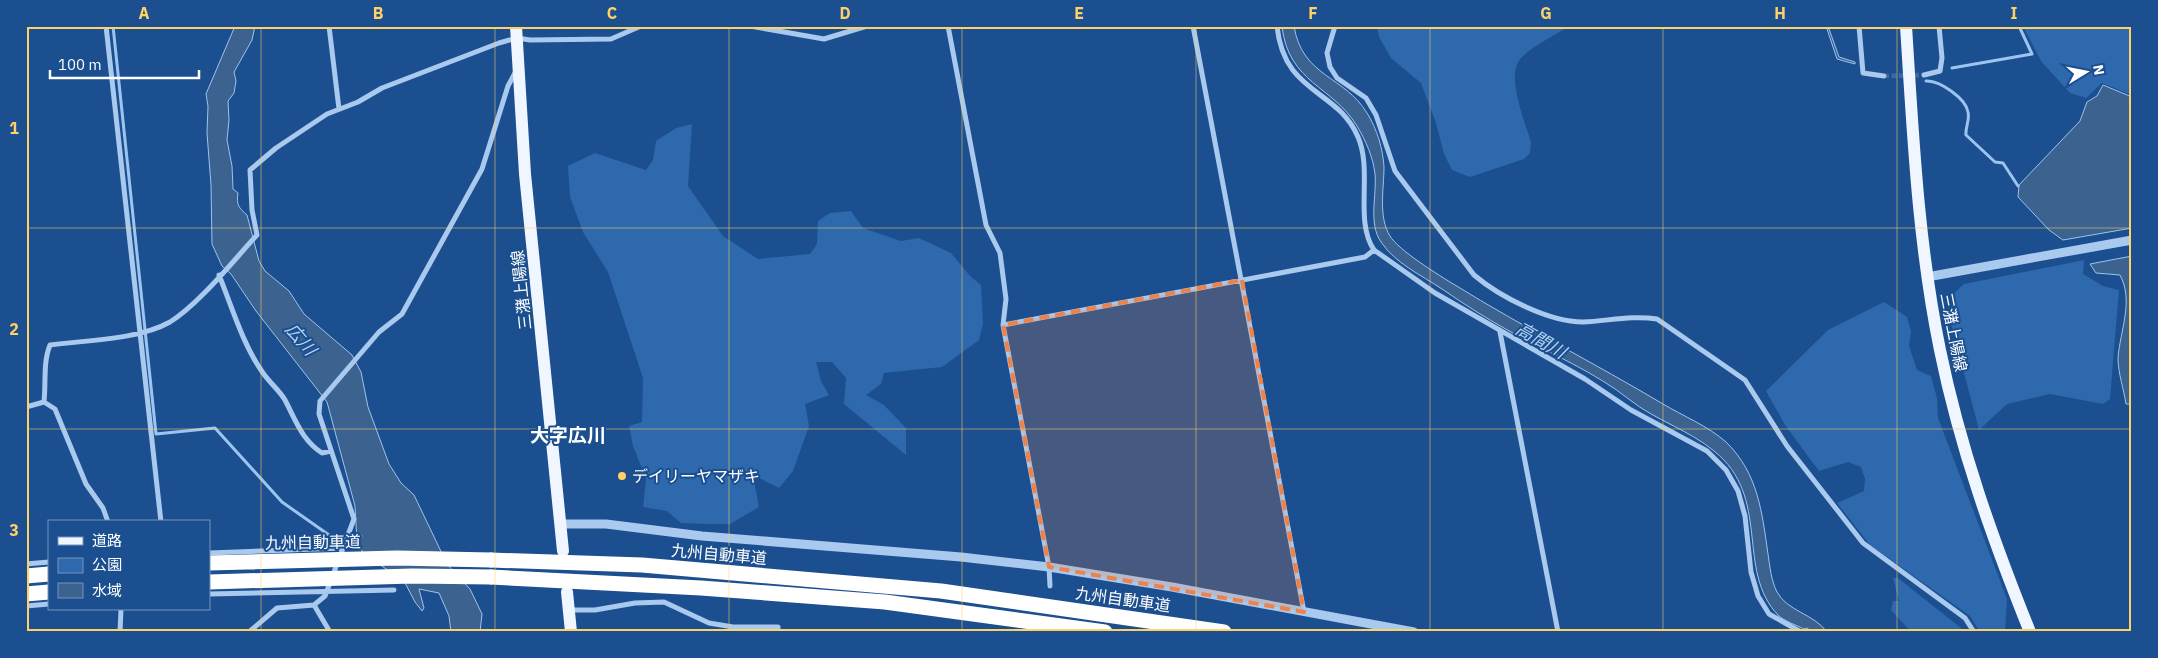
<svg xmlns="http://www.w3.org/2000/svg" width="2158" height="658" font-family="'IBM Plex Sans','Noto Sans JP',sans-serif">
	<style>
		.green { fill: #2e69ad }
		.water { fill: #3c6290; stroke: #9cc4f0 }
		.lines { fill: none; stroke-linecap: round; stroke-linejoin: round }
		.stream { stroke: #9cc4f0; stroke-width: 3 }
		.minor-tunnel { stroke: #3d69a0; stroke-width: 5; stroke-dasharray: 5 2.5; stroke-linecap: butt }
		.minor { stroke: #a9c9ee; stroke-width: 5 }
		.tertiary { stroke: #a9c9ee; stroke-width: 9 }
		.primary { stroke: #f0f6ff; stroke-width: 12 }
		.motorway { stroke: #fff; stroke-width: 15 }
		.motorway-bridge { stroke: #fff; stroke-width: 15 }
		.marked { fill: #ee8249; fill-opacity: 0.2; stroke: #ee8249; stroke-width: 4; stroke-dasharray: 10 6; stroke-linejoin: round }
		.grid { fill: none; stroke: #ffd166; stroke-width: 1; stroke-opacity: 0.55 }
		.poi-dot { fill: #ffd166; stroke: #1b4f8f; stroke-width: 2 }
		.labels { text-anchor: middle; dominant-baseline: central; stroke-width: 4; stroke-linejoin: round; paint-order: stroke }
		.street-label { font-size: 16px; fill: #fff; stroke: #1b4f8f }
		.poi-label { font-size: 16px; fill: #fff; stroke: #1b4f8f; text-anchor: start }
		.water-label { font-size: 18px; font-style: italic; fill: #b5d3f5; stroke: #1b4f8f }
		.quarter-label { font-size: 19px; font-weight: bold; fill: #fff; stroke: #1b4f8f }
		.neatline { fill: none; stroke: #ffd166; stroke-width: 2 }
		.grid-label { font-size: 16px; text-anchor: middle; font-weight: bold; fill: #ffd166 }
	</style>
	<rect width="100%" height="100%" fill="#1b4f8f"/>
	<path class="green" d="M 1377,26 L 1569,26 C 1554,36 1534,45 1521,58 C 1505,75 1525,122 1531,142 L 1530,153 L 1524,159 L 1470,177 L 1452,170 L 1444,154 L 1436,123 L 1421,83 L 1391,58 L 1379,37 Z
		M 2023,26 L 2132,26 L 2132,95 L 2102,83 L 2086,98 L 2070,93 L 2041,61 Z
		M 692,124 L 688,186 L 723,236 L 758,259 L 810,254 L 817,244 L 818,221 L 830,213 L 851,211 L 863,228 L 901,241 L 919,238 L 951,253 L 970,276 L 981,285 L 983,324 L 979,340 L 942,367 L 884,373 L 881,384 L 866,395 L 884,405 L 906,428 L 906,455 L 844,404 L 846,378 L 832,362 L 816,362 L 821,381 L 829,395 L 805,404 L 809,426 L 793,471 L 779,488 L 753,475 L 759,507 L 730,524 L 711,524 L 681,523 L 667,511 L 643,507 L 646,479 L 633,446 L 629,426 L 642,422 L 643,378 L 608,272 L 583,232 L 570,197 L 568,166 L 595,153 L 646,170 L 653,160 L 656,141 L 676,128 Z
		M 2084,260 L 2083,274 L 2103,286 L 2119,290 L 2110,399 L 2103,404 L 2050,394 L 2007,404 L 1979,430 L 1951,323 L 1949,298 L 1964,284 Z
		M 1884,302 L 1907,317 L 1911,331 L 1909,346 L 1917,370 L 1931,376 L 1937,398 L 1938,418 L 2007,599 L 2005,632 L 1980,632 L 1970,616 L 1870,545 L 1837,503 L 1864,491 L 1865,479 L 1861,467 L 1848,462 L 1819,471 L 1785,425 L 1766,391 L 1828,330 Z
		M 1893,578 L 1898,578 L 1966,632 L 1911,632 L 1891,610 L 1893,601 L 1899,601 Z"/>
	<path class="water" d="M 235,26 L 255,26 L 252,40 L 234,72 L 236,81 L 234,93 L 228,101 L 229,120 L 227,140 L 232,166 L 233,189 L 238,193 C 236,205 239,208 247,215 L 259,261 L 265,271 L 289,291 L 304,314 L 352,355 L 361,372 L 368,407 L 389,464 L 401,483 L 414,495 L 447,564 L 470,589 L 482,614 L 480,632 L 451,632 L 449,616 L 439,593 L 419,589 L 424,608 L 422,611 L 415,602 L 404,581 L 364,554 L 360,548 L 357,541 L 355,506 L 327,402 L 256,311 L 231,274 L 222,266 L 212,244 L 211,185 L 207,133 L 208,106 L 206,94 Z
		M 1282,26 L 1294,26 C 1302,77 1345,76 1367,113 C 1377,129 1383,149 1384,167 C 1384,188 1378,217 1390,236 C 1398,250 1440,276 1455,285 C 1523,327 1596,364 1663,404 C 1683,416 1708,426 1726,442 C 1758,473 1762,512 1768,554 C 1770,567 1771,580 1777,592 C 1787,611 1814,614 1827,632 L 1812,632 L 1807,628 L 1804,629 C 1796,625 1784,621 1778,615 C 1735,570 1772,497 1714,451 C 1689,430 1655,420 1630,400 C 1595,372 1551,354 1511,332 C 1487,319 1464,304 1442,289 C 1421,275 1395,263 1381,242 C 1368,223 1377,195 1375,174 C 1373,157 1366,141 1357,126 C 1333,86 1288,83 1282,26 Z
		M 1826,26 L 1828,26 L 1839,57 L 1855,62 L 1855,64 L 1837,59 Z
		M 2103,85 L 2132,97 L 2132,228 L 2063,240 L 2049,230 L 2018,197 L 2019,185 L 2080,121 L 2087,102 L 2097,96 Z
		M 2132,256 L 2132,404 L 2126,404 C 2124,390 2118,373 2118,358 C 2120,331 2134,301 2120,275 L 2096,273 L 2090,264 Z"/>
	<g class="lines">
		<path class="stream" d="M 113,26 L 156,434 L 215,428 L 282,502 L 339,542 L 361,536
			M 1952,68 L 2032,54 L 2019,26
			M 1926,81 C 1940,80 1966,99 1968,112 C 1970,120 1965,128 1966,135 L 1995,162 L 2003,163 L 2018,186"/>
		<path class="minor-tunnel" d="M 1884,76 L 1924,75"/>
		<path class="minor" d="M 106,26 L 161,522
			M 329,26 L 339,109
			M 750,26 L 824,39 L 867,26
			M 948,26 L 986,225 L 1000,253 L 1006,299 L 1003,325 L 1049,567 L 1050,586
			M 1193,26 L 1304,612
			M 1277,26 C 1284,95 1337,88 1358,137 C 1373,171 1354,221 1374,250 L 1435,293 L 1585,379 L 1631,410 L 1707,451 L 1726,470 L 1738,491 L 1745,516 L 1751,572 L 1758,596 L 1769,614 L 1801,632
			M 1335,26 L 1327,53 L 1330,67 L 1337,78 L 1366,98 L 1376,115 L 1395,171 L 1474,275 C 1500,297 1549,322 1583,322 C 1608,321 1632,315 1657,319 L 1745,380 L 1787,446 L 1863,543 L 1965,618 L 1974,632
			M 1859,26 L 1863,73 L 1884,76
			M 1924,75 L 1940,71 L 1942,58 L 1939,26
			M 219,275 C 232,307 243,345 263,373 C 270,383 279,390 285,400 C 296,421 302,440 322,453 L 331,451
			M 1003,325 L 1365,257 L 1374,250
			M 1500,332 L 1558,632
			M 44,402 C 46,383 43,362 50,345 C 86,340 138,340 170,322 C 199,304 233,261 257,235 L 252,210 L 250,170 L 276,148 L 327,114 L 358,102 L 382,88 L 499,43 L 517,38 L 530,40 L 611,39 L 641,26
			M 26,407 L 44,402 L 55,409 L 86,484 L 103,508 L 108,522
			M 209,553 L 343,548
			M 26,564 L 49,562
			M 209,594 L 394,590
			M 314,605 L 330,632
			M 26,606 L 49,604
			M 569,610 L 595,610 L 635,603 L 664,602 L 709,623 L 733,627 L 778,627 L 778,632
			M 120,632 L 121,609
			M 249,632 L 277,608 L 314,605 L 325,596 L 354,519 L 319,414 L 320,401 L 379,332 L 402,314 L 482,169 L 508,86 L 516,71"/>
		<path class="tertiary" d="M 1927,277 L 2132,240
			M 561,524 L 606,524 L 702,536 L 961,557 L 1049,567 L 1172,587 L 1414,632"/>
		<path class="primary" d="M 516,26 L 525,174 L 563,551
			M 1906,26 C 1913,135 1918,243 1940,350 C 1960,448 1993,540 2030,632
			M 567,592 L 571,632"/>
		<path class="motorway" d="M 491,560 L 642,565 L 941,591 L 1224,632
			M 26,576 L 49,574
			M 491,577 L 701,588 L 885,602 L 1105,632
			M 26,594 L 49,592"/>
		<path class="motorway-bridge" d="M 209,563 L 397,558 L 491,560
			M 209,582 L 412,576 L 491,577"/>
	</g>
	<path class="marked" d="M 1242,280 L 1304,612 L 1049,567 L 1003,325 Z"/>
	<path class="grid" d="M 261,26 L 261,632M 495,26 L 495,632M 729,26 L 729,632M 962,26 L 962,632M 1196,26 L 1196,632M 1430,26 L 1430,632M 1663,26 L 1663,632M 1897,26 L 1897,632M 26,228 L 2132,228M 26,429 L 2132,429"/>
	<circle class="poi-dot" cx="622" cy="476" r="5"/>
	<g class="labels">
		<g class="street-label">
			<text transform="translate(521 290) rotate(-96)">三潴上陽線</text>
			<text transform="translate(1954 332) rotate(79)">三潴上陽線</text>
			<text transform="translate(313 542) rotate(-1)">九州自動車道</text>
			<text transform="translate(719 554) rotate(5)">九州自動車道</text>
			<text transform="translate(1123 599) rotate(8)">九州自動車道</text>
		</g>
		<g class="poi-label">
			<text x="632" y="476">デイリーヤマザキ</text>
		</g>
		<g class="water-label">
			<text transform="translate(301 339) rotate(49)">広川</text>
			<text transform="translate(1541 340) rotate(30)">高間川</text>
		</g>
		<g class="quarter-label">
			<text x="568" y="435">大字広川</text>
		</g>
	</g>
	<rect width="2158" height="658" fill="none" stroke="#1b4f8f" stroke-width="55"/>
	<rect x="48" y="520" width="162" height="90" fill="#1b4f8f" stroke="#7695bc"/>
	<rect x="58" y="537" width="25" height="8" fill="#f0f6ff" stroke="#7695bc"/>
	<text x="92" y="546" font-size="15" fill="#ffffff">道路</text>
	<rect x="58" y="558" width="25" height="15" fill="#2e69ad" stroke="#7695bc"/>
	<text x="92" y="570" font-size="15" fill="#ffffff">公園</text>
	<rect x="58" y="583" width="25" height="15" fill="#3c6290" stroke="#7695bc"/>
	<text x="92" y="596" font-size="15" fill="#ffffff">水域</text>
	<g transform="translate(2086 72) rotate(80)" stroke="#1b4f8f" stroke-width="4" paint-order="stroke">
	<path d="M0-4L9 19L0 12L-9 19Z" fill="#ffffff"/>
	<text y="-8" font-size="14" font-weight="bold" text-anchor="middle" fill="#ffffff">N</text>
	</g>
	<path d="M50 70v8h149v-8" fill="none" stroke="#ffffff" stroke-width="2.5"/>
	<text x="58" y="70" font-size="15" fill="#ffffff" stroke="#1b4f8f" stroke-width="4" paint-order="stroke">100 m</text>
	<rect x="28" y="28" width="2102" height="602" class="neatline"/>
	<g class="grid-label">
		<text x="144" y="19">A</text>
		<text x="378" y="19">B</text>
		<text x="612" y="19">C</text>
		<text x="845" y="19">D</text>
		<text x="1079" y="19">E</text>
		<text x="1313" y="19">F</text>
		<text x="1546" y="19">G</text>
		<text x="1780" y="19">H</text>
		<text x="2014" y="19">I</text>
		<text x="14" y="134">1</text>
		<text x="14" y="335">2</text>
		<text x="14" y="536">3</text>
	</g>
</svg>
